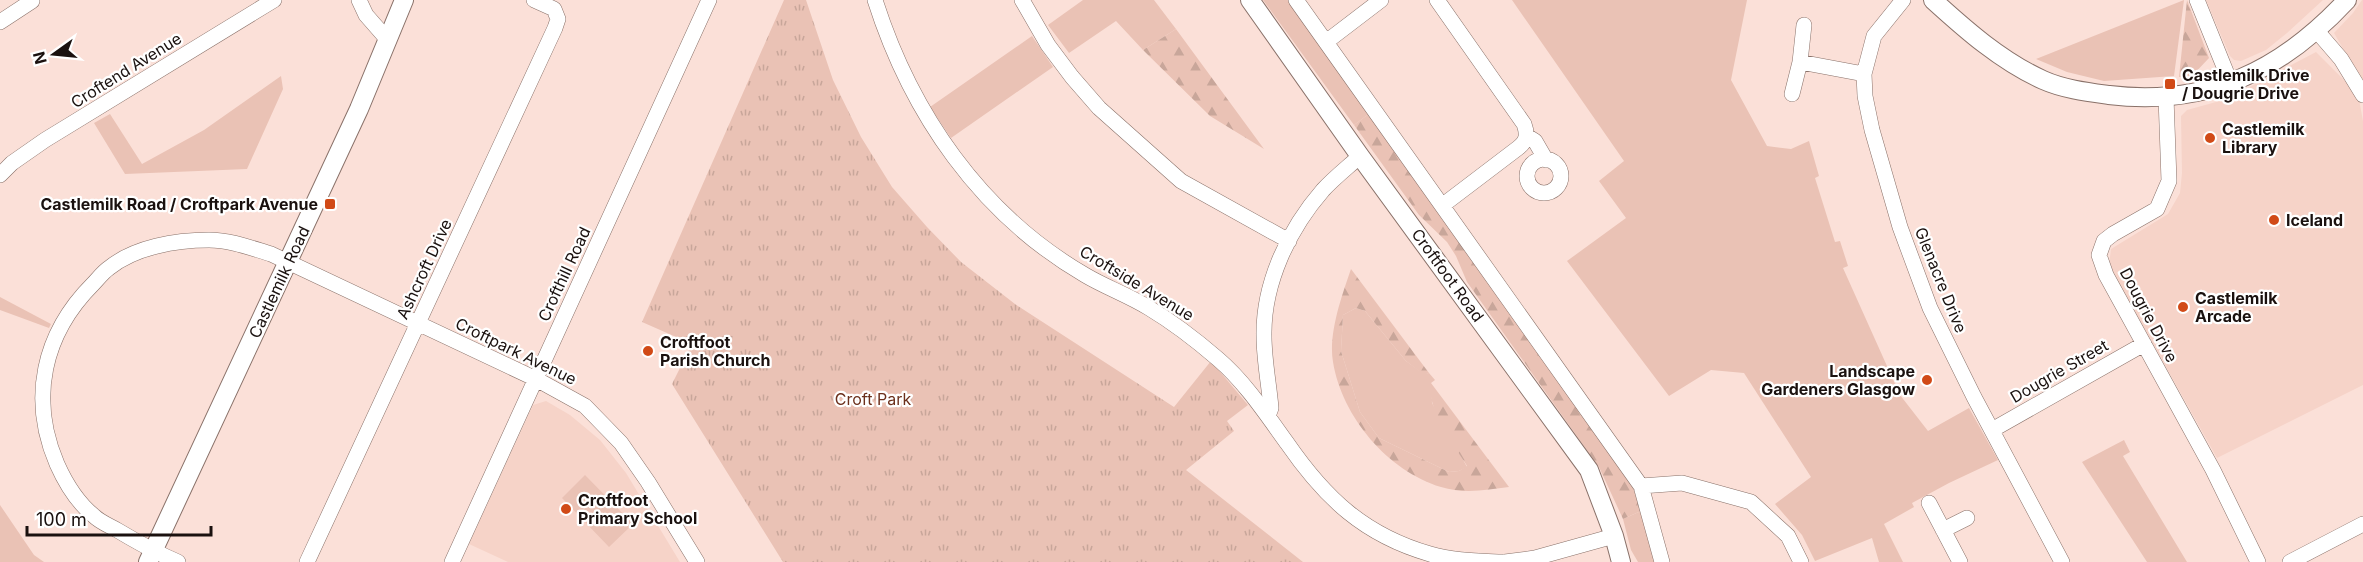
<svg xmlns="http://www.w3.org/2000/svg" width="2363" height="562" font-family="Inter,sans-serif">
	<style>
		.built { fill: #f6d3c8 }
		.green { fill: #eac2b5 }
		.forest { fill: url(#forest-firs) }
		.park { fill: url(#park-tufts) }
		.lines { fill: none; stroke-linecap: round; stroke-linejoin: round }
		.minor-casing { stroke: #897169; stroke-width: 16 }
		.tertiary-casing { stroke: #897169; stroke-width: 20 }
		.minor { stroke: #fff; stroke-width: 15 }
		.tertiary { stroke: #fff; stroke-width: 18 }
		.poi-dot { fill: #d14a17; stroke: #fff; stroke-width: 2 }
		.labels { text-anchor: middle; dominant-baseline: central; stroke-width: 4.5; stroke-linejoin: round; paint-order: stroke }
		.street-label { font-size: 16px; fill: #1a110f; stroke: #fff }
		.poi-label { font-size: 16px; font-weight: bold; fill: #1a110f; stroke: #fff; text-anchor: start }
		.park-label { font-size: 16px; fill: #6c301c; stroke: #fff }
	</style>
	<defs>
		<pattern id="forest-firs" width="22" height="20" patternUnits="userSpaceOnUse" patternTransform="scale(1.5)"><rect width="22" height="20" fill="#eac2b5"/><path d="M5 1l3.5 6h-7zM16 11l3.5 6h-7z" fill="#c8a69a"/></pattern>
		<pattern id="park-tufts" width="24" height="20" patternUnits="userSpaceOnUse" patternTransform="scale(1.5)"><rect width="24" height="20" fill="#eac2b5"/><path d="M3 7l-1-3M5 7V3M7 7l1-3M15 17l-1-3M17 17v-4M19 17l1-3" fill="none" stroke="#c8a69a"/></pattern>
	</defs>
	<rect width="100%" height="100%" fill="#fbe0d8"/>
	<path class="built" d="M 2206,0 L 2323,0 L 2287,33 L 2266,50 L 2241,61 L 2234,60 L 2230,56 Z
		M 2362,0 L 2363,0 L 2363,83 L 2334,33 L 2353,13 Z
		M 2316,52 L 2358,94 L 2363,121 L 2363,385 L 2217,458 L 2109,265 L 2111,249 L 2168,214 L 2180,193 L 2182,173 L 2181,116 L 2187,110 L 2227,99 Z
		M 546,401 L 570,415 L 600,440 L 626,473 L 680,562 L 508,562 L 469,544 L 533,405 Z"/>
	<path class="green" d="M 1083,0 L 1154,0 L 1176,29 L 1143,50 L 1116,21 L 1069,53 L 1048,25 Z
		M 1263,0 L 1289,0 L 1370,113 L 1354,125 Z
		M 1512,0 L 1747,0 L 1731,80 L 1767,146 L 1791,149 L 1809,141 L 1819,176 L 1815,178 L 1835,242 L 1840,241 L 1848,266 L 1843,268 L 1900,395 L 1928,431 L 1969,408 L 1998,460 L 1949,483 L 1912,503 L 1914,507 L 1884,524 L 1903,562 L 1879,562 L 1872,538 L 1815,561 L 1802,535 L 1775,504 L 1811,477 L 1744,373 L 1711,370 L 1669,396 L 1567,261 L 1626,218 L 1599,181 L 1624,161 Z
		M 2184,0 L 2174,76 L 2104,81 L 2067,72 L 2036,59 Z
		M 1032,36 L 1053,67 L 951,138 L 930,107 Z
		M 281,76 L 283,89 L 247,169 L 125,174 L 94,123 L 110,114 L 142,164 L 204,130 Z
		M 0,297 L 51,324 L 49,328 L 0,310 Z
		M 1356,308 L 1365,311 L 1406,361 L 1424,374 L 1429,373 L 1435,380 L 1431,383 L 1432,403 L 1467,467 L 1459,471 L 1449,472 L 1379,438 L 1360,412 L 1341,351 L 1343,315 Z
		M 2124,440 L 2130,452 L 2123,456 L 2187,562 L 2147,562 L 2082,462 Z
		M 585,475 L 633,524 L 609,547 L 562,498 Z
		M 0,505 L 34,555 L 44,562 L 0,562 Z
		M 1641,511 L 1655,562 L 1638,562 L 1631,550 L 1623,519 Z"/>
	<path class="forest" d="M 2187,0 L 2209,58 L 2192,76 L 2179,77 Z
		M 1176,29 L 1264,149 L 1210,116 L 1143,50 Z
		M 1370,113 L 1633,488 L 1641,511 L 1623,519 L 1599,467 L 1467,282 L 1456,256 L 1447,242 L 1419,215 L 1354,125 Z
		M 1351,269 L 1429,373 L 1424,375 L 1406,361 L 1365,311 L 1356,308 L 1343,315 L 1341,351 L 1360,412 L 1379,438 L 1449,472 L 1459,471 L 1467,466 C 1455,446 1425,406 1431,383 L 1509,487 C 1487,490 1463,494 1441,487 C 1388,471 1342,417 1333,362 C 1328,334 1342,295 1351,269 Z"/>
	<path class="park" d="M 784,0 L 806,0 L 833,80 L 861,137 L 892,187 L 927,227 L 961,262 L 1015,304 L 1174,407 L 1211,361 L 1248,405 L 1227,421 L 1234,431 L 1186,470 L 1303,562 L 783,562 L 672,384 L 692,344 L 642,322 Z"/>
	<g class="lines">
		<g class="minor-casing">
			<path id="minor" d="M 359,0 L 366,15 L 387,39
				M 875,0 C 911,113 980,214 1085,275 C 1105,287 1128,295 1149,308 C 1174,323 1196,340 1218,359 C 1245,382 1266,414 1287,443 C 1325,498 1364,535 1430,554 C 1453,561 1478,561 1502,562
				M 1022,0 L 1048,45 L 1072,77 L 1099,108 L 1181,181 L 1289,241
				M 1296,0 L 1641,486 L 1662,562
				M 1437,0 L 1524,124 C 1528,135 1527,141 1518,148 L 1443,205
				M 1903,0 L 1874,36 L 1864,74 L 1865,96 L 1872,130 L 1900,227 L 1930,308 L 1974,397 L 2062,562
				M 2197,0 L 2231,84
				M 0,22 L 32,1
				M 2316,30 L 2341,59 L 2363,95
				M 1326,42 L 1381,0
				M 1800,62 L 1864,74
				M 1792,94 L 1800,62 L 1804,25
				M 2166,97 L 2169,181 L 2157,209 L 2113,234 L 2104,241 L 2099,255 L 2106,275 L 2213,470 L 2258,562
				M 1527,136 L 1535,141 L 1546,160
				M1527 176a17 17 0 1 1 34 0a17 17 0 1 1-34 0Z
				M 0,175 L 12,163 L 45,140 L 274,0
				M 1268,416 L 1271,408 C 1269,384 1264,360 1264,336 C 1263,283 1289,229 1323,190 C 1334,178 1348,167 1360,156
				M 1992,430 L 2144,344
				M 1641,486 L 1682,483 L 1751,502 L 1788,536 L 1801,562
				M 1929,503 L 1960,562
				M 1943,530 L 1967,518
				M 178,562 C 157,553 137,542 117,530 C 110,526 100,522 94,516 C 78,503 65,482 57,464 C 29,399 43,334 93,284 C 98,279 103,272 109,268 C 135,247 176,240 209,240 C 230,240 251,248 271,254 L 536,379 L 585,406 L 621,443 L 648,482 L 697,562
				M 307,562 L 555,28 L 558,19 L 554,9 L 534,0
				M 452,562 L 709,0
				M 1505,562 L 1535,558 L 1614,536
				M 2290,562 L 2363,524"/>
		</g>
		<g class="tertiary-casing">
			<path id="tertiary" d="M 1250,0 L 1360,156 L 1589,470 L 1614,536 L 1621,562
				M 1933,0 C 1966,30 2001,61 2043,80 C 2063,89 2087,92 2109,95 C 2207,107 2281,71 2347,0
				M 148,562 L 359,109 L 404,0"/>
		</g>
		<use href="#minor" class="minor"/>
		<use href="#tertiary" class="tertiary"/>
	</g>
	<g class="poi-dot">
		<rect x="2164" y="78" width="12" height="12" rx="3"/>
		<circle cx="2210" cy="138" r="6"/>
		<rect x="324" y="198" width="12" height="12" rx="3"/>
		<circle cx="2274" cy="220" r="6"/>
		<circle cx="2183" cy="307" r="6"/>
		<circle cx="648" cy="351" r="6"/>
		<circle cx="1927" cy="380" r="6"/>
		<circle cx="566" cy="509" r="6"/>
	</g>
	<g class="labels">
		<g class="street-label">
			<text transform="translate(126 70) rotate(-32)">Croftend Avenue</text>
			<text transform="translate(424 269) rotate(-65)">Ashcroft Drive</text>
			<text transform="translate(564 274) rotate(-65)">Crofthill Road</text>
			<text transform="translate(1448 275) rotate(54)">Croftfoot Road</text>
			<text transform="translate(1941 280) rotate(68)">Glenacre Drive</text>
			<text transform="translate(279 282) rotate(-65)">Castlemilk Road</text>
			<text transform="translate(1137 283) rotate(31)">Croftside Avenue</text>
			<text transform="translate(2149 315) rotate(62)">Dougrie Drive</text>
			<text transform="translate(516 351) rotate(26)">Croftpark Avenue</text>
			<text transform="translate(2059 371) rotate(-30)">Dougrie Street</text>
		</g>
		<g class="poi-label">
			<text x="2182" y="75">Castlemilk Drive<tspan x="2182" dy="18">/ Dougrie Drive</tspan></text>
			<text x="2222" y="129">Castlemilk<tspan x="2222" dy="18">Library</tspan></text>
			<text x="318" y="204" text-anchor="end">Castlemilk Road / Croftpark Avenue</text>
			<text x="2286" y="220">Iceland</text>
			<text x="2195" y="298">Castlemilk<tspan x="2195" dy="18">Arcade</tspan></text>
			<text x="660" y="342">Croftfoot<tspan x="660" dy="18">Parish Church</tspan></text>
			<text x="1915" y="371" text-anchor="end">Landscape<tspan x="1915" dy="18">Gardeners Glasgow</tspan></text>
			<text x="578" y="500">Croftfoot<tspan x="578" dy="18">Primary School</tspan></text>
		</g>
		<g class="park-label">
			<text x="873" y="399">Croft Park</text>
		</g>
	</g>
	<g transform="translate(54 54) rotate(255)" stroke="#ffffff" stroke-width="4.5" paint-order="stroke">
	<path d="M0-4.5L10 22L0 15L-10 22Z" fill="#1a110f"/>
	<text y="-9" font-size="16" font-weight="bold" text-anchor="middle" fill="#1a110f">N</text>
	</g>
	<path d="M27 526v9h184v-9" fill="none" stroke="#1a110f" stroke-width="3"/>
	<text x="36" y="526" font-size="18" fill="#1a110f" stroke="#ffffff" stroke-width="4.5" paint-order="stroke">100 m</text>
</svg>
